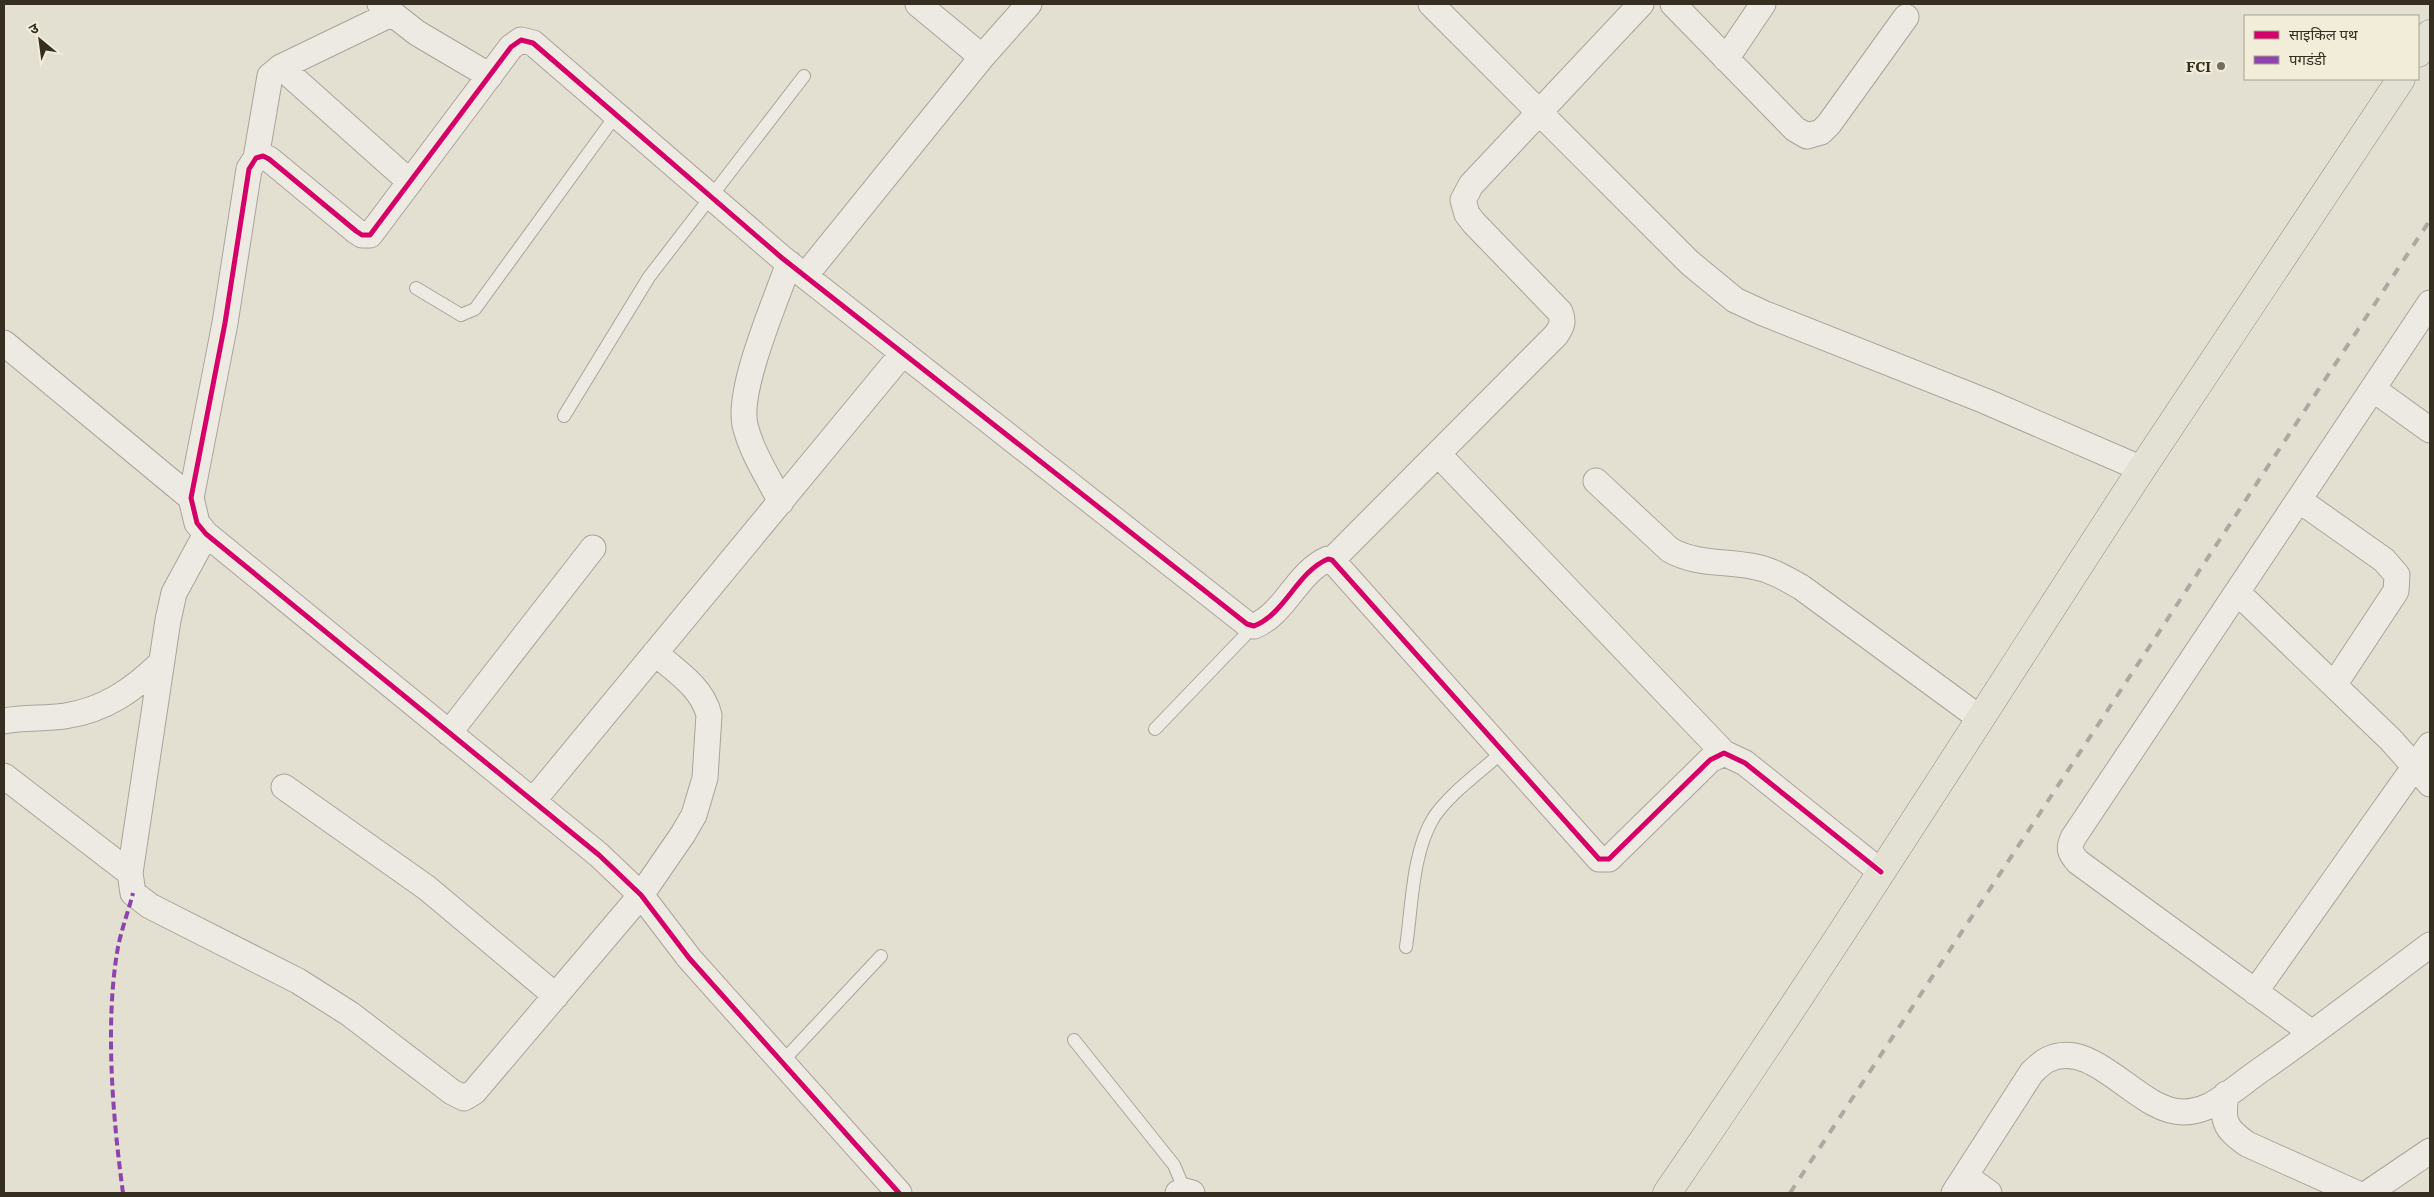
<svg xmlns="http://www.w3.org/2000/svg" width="2434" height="1197" font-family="'IBM Plex Serif','Noto Sans Devanagari',serif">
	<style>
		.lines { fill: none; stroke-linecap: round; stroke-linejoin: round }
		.service-casing { stroke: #a9a499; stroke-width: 14 }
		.minor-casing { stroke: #a9a499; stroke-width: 27 }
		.primary-casing { stroke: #8e8a80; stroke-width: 29 }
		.service { stroke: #eceae2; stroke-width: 12 }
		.minor { stroke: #eceae2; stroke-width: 25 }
		.primary { stroke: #e3e0d4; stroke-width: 28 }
		.rail { stroke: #aca9a2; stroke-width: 4; stroke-dasharray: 9 9; stroke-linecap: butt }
		.quiet { stroke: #8e44ad; stroke-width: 4; stroke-dasharray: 8 4; stroke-linecap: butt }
		.cycleway-casing { stroke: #f2edd9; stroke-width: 8 }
		.cycleway { stroke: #d6006c; stroke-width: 5 }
		.poi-dot { fill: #736c5f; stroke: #f2edd9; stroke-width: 2 }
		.labels { text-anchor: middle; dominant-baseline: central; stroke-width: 4.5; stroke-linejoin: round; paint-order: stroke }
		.poi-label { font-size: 15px; font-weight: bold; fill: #372e22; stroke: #f2edd9; text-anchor: end }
	</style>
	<rect width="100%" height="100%" fill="#e3dfd1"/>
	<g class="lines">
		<g class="service-casing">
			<path id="service" d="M 416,288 L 461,315 L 475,309 L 616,115
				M 564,416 L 649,277 L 804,76
				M 1155,729 L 1254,626
				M 1406,947 C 1412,907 1412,852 1434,817 C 1451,792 1481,772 1503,751
				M 1074,1040 L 1174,1165 L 1185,1191
				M 781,1063 L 881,956"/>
		</g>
		<g class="minor-casing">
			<path id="minor" d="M 380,4 L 417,33 L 490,76
				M 918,4 L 982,57
				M 1431,4 L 1690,263 L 1735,300 L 1763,313 L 1985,401 L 2142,469
				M 1673,4 L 1795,129 L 1807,136 L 1821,132 L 1829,124 L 1906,17
				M 1726,59 L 1763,4
				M 281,67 L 410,182
				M 256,158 L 270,76 L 281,67 L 391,14
				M 805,276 L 982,57 L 1029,4
				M 4,343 L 191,498
				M 2373,389 L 2430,430
				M 1438,454 L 1724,753
				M 1596,481 L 1670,550 C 1695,564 1723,561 1751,566 C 1770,569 1785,578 1801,587 L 1981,719
				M 2299,500 L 2384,560 L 2397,575 L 2396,591 L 2334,685
				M 781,502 C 768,477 751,451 745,425 C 737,389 776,300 789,263
				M 206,534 L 174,593 L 168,620 L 130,873 L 133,893 L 150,906 L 298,981 L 350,1014 L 452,1092 L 464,1098 L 474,1092 L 641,895 L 683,834 L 694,815 L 705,778 L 709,715 C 702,687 676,671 655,653
				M 1332,560 L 1556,335 C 1562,326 1564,322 1560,312 L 1474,223 L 1467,214 L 1463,200 L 1471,185 L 1641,4
				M 2237,592 L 2391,740 L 2430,784
				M 4,721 C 24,717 45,719 65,716 C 105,710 133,690 161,663
				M 449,733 L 593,548
				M 4,776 L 130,873
				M 284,787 L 427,888 L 556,996
				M 533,801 L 903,353
				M 2255,992 L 2430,745
				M 2312,1033 L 2078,862 C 2070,853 2068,849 2073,838 L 2430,303
				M 2226,1094 C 2222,1121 2224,1128 2247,1144 L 2356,1193
				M 1965,1176 L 1989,1193
				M 899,1193 L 689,958 L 641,895 L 599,855 L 206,534 L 197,523 L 191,498 L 225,323 L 249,169 L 256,158 L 263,156 L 269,159 L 356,231 L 362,235 L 370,235 L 511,47 L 521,40 L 533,43 L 782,258 L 1247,624 L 1254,626 C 1285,614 1297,572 1328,559 L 1332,560 L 1599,859 L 1609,859 L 1613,855 L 1710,760 L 1724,753 L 1745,763 L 1881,872
				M 1178,1193 L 1185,1191 L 1192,1193
				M 1954,1193 L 2032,1072 C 2037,1068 2041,1063 2047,1060 C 2094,1036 2137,1112 2183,1112 C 2192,1112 2202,1109 2209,1106 C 2227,1097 2248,1078 2265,1067 C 2321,1028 2375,986 2430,945
				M 2368,1193 L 2430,1151"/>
		</g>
		<g class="primary-casing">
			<path id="primary" d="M 2418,53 L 2430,34
				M 1667,1193 C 1831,956 1984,711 2141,470 C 2227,339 2314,209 2401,79"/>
		</g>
		<use href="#service" class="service"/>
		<use href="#minor" class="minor"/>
		<use href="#primary" class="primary"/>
		<path class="rail" d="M 1790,1193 L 2430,220"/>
		<path class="quiet" d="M 123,1193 C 113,1120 105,1026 117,953 C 120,933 128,913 133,893"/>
		<g class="cycleway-casing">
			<path id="cycleway" d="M 899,1193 L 689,958 L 641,895 L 599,855 L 206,534 L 197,523 L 191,498 L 225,323 L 249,169 L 256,158 L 263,156 L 269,159 L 356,231 L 362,235 L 370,235 L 511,47 L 521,40 L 533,43 L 782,258 L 1247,624 L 1254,626 C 1285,614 1297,572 1328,559 L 1332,560 L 1599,859 L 1609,859 L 1613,855 L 1710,760 L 1724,753 L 1745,763 L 1881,872"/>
		</g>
		<use href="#cycleway" class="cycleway"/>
	</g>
	<circle class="poi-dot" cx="2221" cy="66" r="5"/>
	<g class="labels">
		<g class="poi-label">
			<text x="2211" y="66">FCI</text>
		</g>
	</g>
	<rect width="2434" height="1197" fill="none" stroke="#372e22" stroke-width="10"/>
	<rect x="2244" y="15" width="175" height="65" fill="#f2edd9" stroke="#a7a190"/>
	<rect x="2254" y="31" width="25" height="8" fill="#d6006c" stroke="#a7a190"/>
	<text x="2289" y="40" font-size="15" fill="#372e22">साइकिल पथ</text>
	<rect x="2254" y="56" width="25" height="8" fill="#8e44ad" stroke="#a7a190"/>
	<text x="2289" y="65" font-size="15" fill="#372e22">पगडंडी</text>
	<g transform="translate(40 40) rotate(331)" stroke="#f2edd9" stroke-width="4" paint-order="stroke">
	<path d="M0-4L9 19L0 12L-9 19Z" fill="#372e22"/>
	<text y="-8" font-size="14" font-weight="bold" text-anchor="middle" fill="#372e22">उ</text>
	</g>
</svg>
